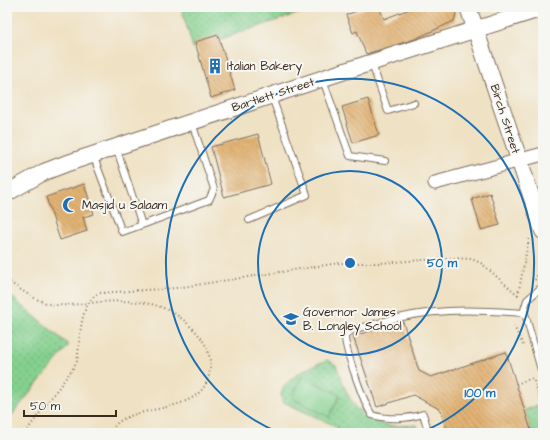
<svg xmlns="http://www.w3.org/2000/svg" width="550" height="440" font-family="'Architects Daughter',sans-serif">
	<style>
		.park { fill: url(#park-dots); stroke: #607d56 }
		.pitch { fill: #84d08e; stroke: #607d56 }
		.building { fill: url(#building-back-hatch) }
		.lines { fill: none; stroke-linecap: round; stroke-linejoin: round }
		.service-casing { stroke: #7a6a58; stroke-width: 8 }
		.minor-casing { stroke: #7a6a58; stroke-width: 15 }
		.tertiary-casing { stroke: #7a6a58; stroke-width: 18 }
		.path { stroke: #7a6a58; stroke-width: 2; stroke-dasharray: 1 3; stroke-linecap: butt }
		.service { stroke: #fff; stroke-width: 6 }
		.minor { stroke: #fff; stroke-width: 13 }
		.tertiary { stroke: #fff; stroke-width: 16 }
		.ring { fill: none; stroke: #1f6fb2; stroke-width: 2 }
		.labels { text-anchor: middle; dominant-baseline: central; stroke-width: 4; stroke-linejoin: round; paint-order: stroke }
		.poi-label { font-size: 12px; fill: #3b2a1e; stroke: #f6f6f2; text-anchor: start }
		.street-label { font-size: 12px; fill: #3b2a1e; stroke: #f6f6f2 }
		.centre { fill: #1f6fb2; stroke: #f6f6f2; stroke-width: 2 }
		.ring-label { font-size: 12px; text-anchor: middle; font-weight: bold; fill: #1f6fb2; stroke: #f6f6f2; stroke-width: 4; stroke-linejoin: round; paint-order: stroke }
	</style>
	<defs>
		<pattern id="park-dots" width="8" height="8" patternUnits="userSpaceOnUse"><rect width="8" height="8" fill="#84d08e"/><path d="M2 2h.1M6 6h.1" fill="none" stroke="#6da973" stroke-width="1.8" stroke-linecap="round"/></pattern>
		<pattern id="building-back-hatch" width="6" height="6" patternUnits="userSpaceOnUse"><rect width="6" height="6" fill="#e2b374"/><path d="M-1 5l2 2M0 0l6 6M5-1l2 2" fill="none" stroke="#b8925f"/></pattern>
	</defs>
	<rect width="100%" height="100%" fill="#f6f6f2"/>
	<filter id="ink" filterUnits="userSpaceOnUse"><feTurbulence type="fractalNoise" baseFrequency=".025" numOctaves="2"/><feDisplacementMap in="SourceGraphic" scale="8" xChannelSelector="R" yChannelSelector="G"/><feConvolveMatrix kernelMatrix="1 2 1 2 8 2 1 2 1" color-interpolation-filters="sRGB"/></filter>
	<filter id="wash" filterUnits="userSpaceOnUse"><feTurbulence type="fractalNoise" baseFrequency=".012" numOctaves="4" result="noise"/><feDisplacementMap in="SourceGraphic" scale="16" xChannelSelector="R" yChannelSelector="G"/><feGaussianBlur stdDeviation="0.9" result="paint"/><feColorMatrix in="noise" values="0 0 0 0 0 0 0 0 0 0 0 0 0 0 0 0 0 1.4 0 .05"/><feComposite in="paint" operator="in"/></filter>
	<g filter="url(#wash)">
		<rect width="100%" height="100%" fill="#efe1c3"/>
		<path class="park" d="M 181,7 L 318,7 L 193,48 Z
			M 7,293 L 69,345 L 7,421 Z
			M 328,360 L 336,365 L 346,391 L 357,410 L 361,409 L 365,417 L 389,426 L 417,425 L 419,433 L 331,433 L 338,427 L 283,402 C 272,383 314,364 328,360 Z
			M 538,405 L 543,421 L 543,433 L 521,433 L 531,430 L 525,410 Z"/>
		<path class="pitch" d="M 302,376 L 340,395 L 329,417 L 292,398 Z"/>
		<g id="blocks">
			<path class="building" d="M 367,7 L 379,7 L 384,19 L 415,7 L 453,7 L 456,14 L 454,21 L 415,39 L 366,54 L 357,31 L 353,33 L 346,15 Z
				M 218,35 L 235,90 L 211,98 L 195,42 Z
				M 368,99 L 379,135 L 353,143 L 342,107 Z
				M 258,134 L 271,184 L 224,197 L 211,147 Z
				M 84,184 L 94,214 L 83,217 L 87,231 L 60,240 L 46,197 Z
				M 490,193 L 500,225 L 481,230 L 472,199 Z
				M 403,322 L 419,371 L 431,377 L 506,352 L 531,430 L 521,433 L 447,433 L 441,410 L 413,395 L 377,407 L 353,336 Z"/>
		</g>
	</g>
	<g filter="url(#ink)">
		<use href="#blocks" fill-opacity="0" stroke="#7a6a58" stroke-width="1"/>
		<g class="lines">
			<g class="service-casing">
				<path id="service" d="M 372,64 L 388,111 L 414,103
					M 323,80 L 350,156 L 385,161
					M 93,155 L 122,232 L 142,225 L 116,147
					M 249,220 L 307,195 L 272,97
					M 142,225 L 209,200 L 214,189 L 192,123
					M 543,286 L 527,300 L 524,310 L 543,377
					M 429,433 L 423,414 C 408,419 388,420 372,415 C 364,403 344,348 345,335 C 352,328 364,327 374,324 C 428,308 468,309 524,313"/>
			</g>
			<g class="minor-casing">
				<path id="minor" d="M 435,183 L 543,154"/>
			</g>
			<g class="tertiary-casing">
				<path id="tertiary" d="M 468,7 L 543,231
					M 7,193 L 44,172 L 65,164 L 348,70 L 543,8"/>
			</g>
			<path class="path" d="M 7,280 C 21,290 38,303 55,305 C 66,306 77,304 88,303 C 127,300 161,297 190,326 C 201,336 209,347 210,362 C 213,424 122,397 111,433
				M 535,280 L 540,270
				M 518,295 L 529,238
				M 514,326 L 524,347
				M 534,381 L 543,410
				M 516,384 L 533,378
				M 25,433 L 74,367 L 77,361 C 81,340 78,304 99,293 L 176,288 L 339,263 L 378,263 L 454,258 L 471,259 L 481,263 L 519,296"/>
			<use href="#service" class="service"/>
			<use href="#minor" class="minor"/>
			<use href="#tertiary" class="tertiary"/>
		</g>
	</g>
	<g class="ring">
		<circle cx="350" cy="263" r="92"/>
		<path d="M280 433A184 184 0 1 1 420 433"/>
	</g>
	<defs>
		<g id="building-bare" transform="scale(1.2)"><path d="M-4-6H4V6H1V3H-1V6H-4ZM-2.5-4.3h1.7v1.8h-1.7ZM.8-4.3h1.7v1.8H.8ZM-2.5-1h1.7V.8h-1.7ZM.8-1h1.7V.8H.8Z" fill="#1f6fb2" stroke="#f6f6f2" stroke-width="2.5" paint-order="stroke"/></g>
		<g id="mosque-bare" transform="scale(1.2)"><path d="M3.5-4.9A6 6 0 1 0 3.5 4.9A5 5 0 1 1 3.5-4.9Z" fill="#1f6fb2" stroke="#f6f6f2" stroke-width="2.5" paint-order="stroke"/></g>
		<g id="school-bare" transform="scale(1.2)"><path d="M0-5L7-2L0 1L-7-2ZM-4 1L0 2.5L4 1V4Q0 6-4 4Z" fill="#1f6fb2" stroke="#f6f6f2" stroke-width="2.5" paint-order="stroke"/></g>
	</defs>
	<g fill-rule="evenodd">
		<use href="#building-bare" x="215" y="66"/>
		<use href="#mosque-bare" x="70" y="205"/>
		<use href="#school-bare" x="291" y="319"/>
	</g>
	<g class="labels">
		<g class="poi-label">
			<text x="227" y="66">Italian Bakery</text>
			<text x="82" y="205">Masjid u Salaam</text>
			<text x="303" y="312">Governor James<tspan x="303" dy="14">B. Longley School</tspan></text>
		</g>
		<g class="street-label">
			<text transform="translate(273 95) rotate(-18)">Bartlett Street</text>
			<text transform="translate(505 119) rotate(72)">Birch Street</text>
		</g>
	</g>
	<circle cx="350" cy="263" r="6" class="centre"/>
	<g class="ring-label">
		<text x="442" y="267">50 m</text>
		<text x="480" y="397">100 m</text>
	</g>
	<rect width="550" height="440" fill="none" stroke="#f6f6f2" stroke-width="24"/>
	<path d="M24 410v6h92v-6" fill="none" stroke="#3b2a1e" stroke-width="2"/>
	<text x="30" y="410" font-size="12" fill="#3b2a1e" stroke="#f6f6f2" stroke-width="3" paint-order="stroke">50 m</text>
</svg>
